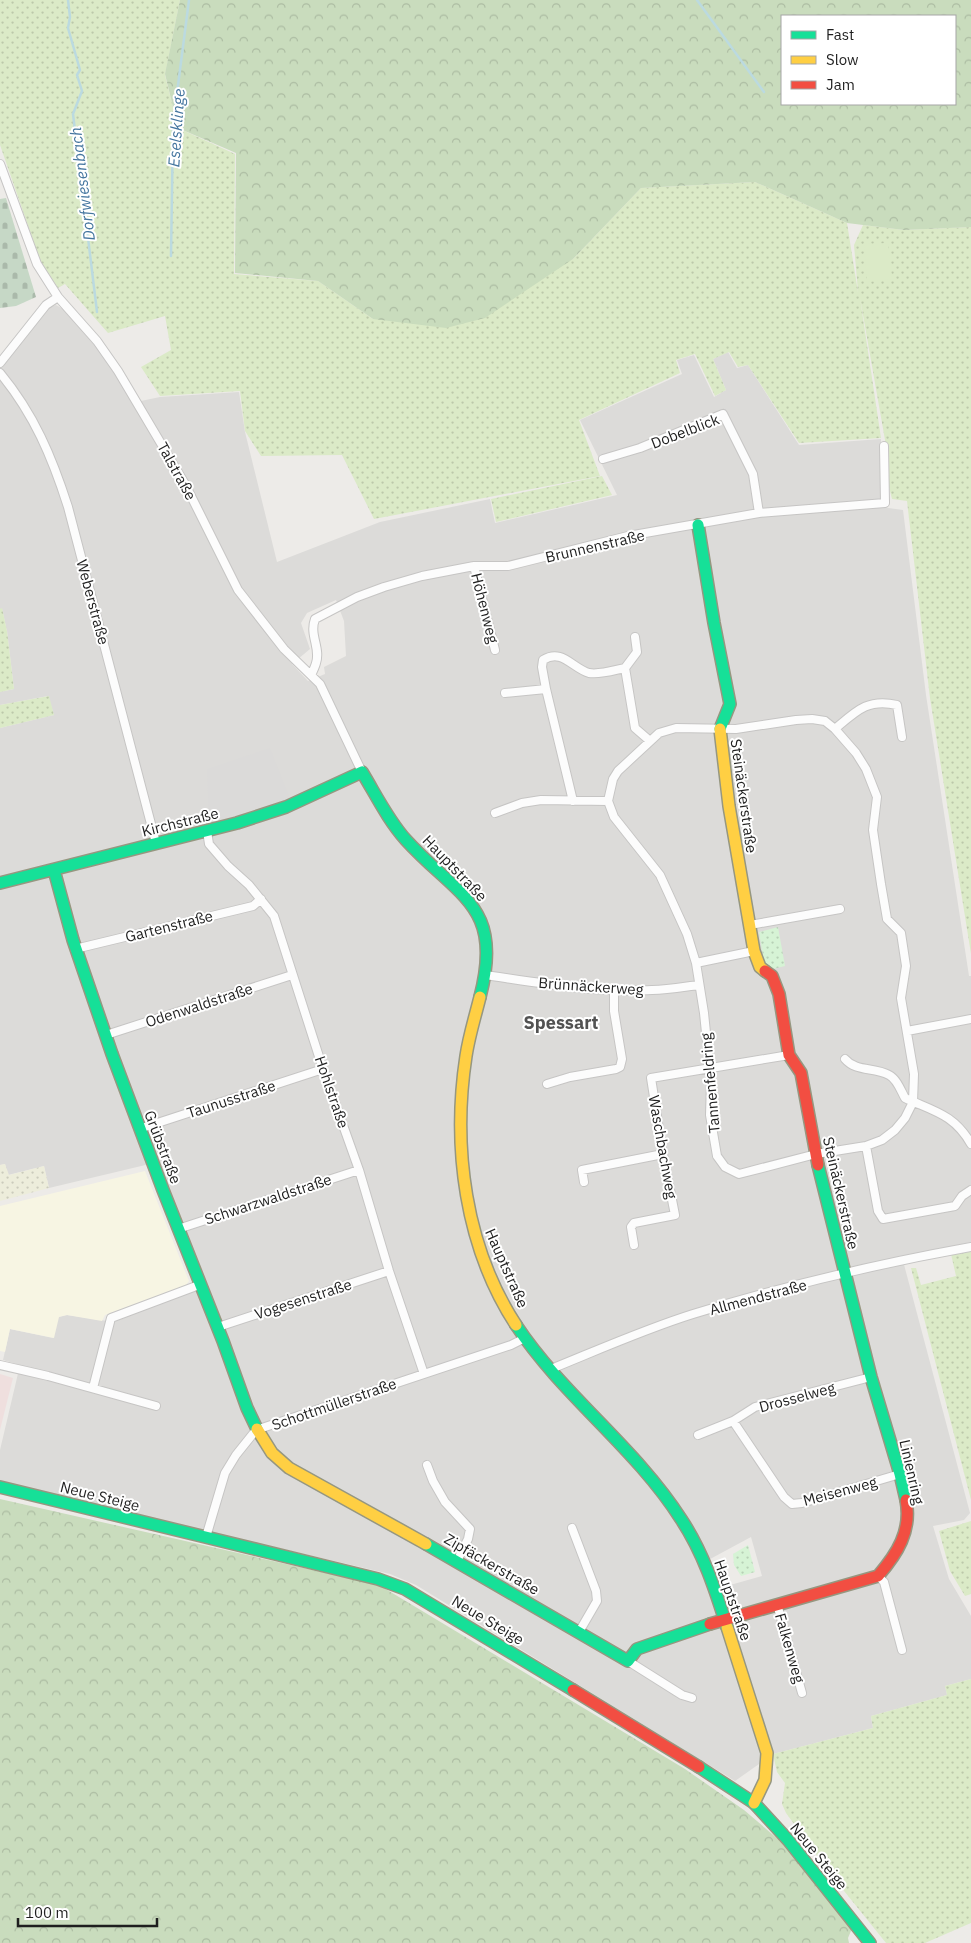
<svg xmlns="http://www.w3.org/2000/svg" width="971" height="1943" font-family="'IBM Plex Sans',sans-serif">
	<style>
		.residential { fill: #dcdbd9; fill-rule: evenodd }
		.commercial { fill: #efdfde }
		.education { fill: #f7f5e3 }
		.religious { fill: #dbdad9 }
		.farmland { fill: url(#farmland-dots) }
		.grass { fill: url(#grass-dots) }
		.forest { fill: url(#forest-crowns); fill-rule: evenodd }
		.cemetery { fill: url(#cemetery-stones) }
		.park { fill: url(#park-dots) }
		.garden { fill: #dbeac7 }
		.lines { fill: none; stroke-linecap: round; stroke-linejoin: round }
		.stream { stroke: #bbdae0; stroke-width: 2.5 }
		.street-casing { stroke: #c6c5c4; stroke-width: 10 }
		.fast-casing { stroke: #969780; stroke-width: 14 }
		.slow-casing { stroke: #969780; stroke-width: 14 }
		.jam-casing { stroke: #969780; stroke-width: 14 }
		.street { stroke: #fcfcfc; stroke-width: 8 }
		.fast { stroke: #16e098; stroke-width: 11 }
		.slow { stroke: #ffcf43; stroke-width: 11 }
		.jam { stroke: #f24e42; stroke-width: 11 }
		.labels { text-anchor: middle; dominant-baseline: central; stroke-width: 4; stroke-linejoin: round; paint-order: stroke }
		.street-label { font-size: 15px; fill: #1f1f1f; stroke: #fff }
		.water-label { font-size: 16px; font-style: italic; fill: #45769f; stroke: #fff }
		.quarter-label { font-size: 18px; font-weight: bold; fill: #525252; stroke: #fff }
	</style>
	<defs>
		<pattern id="farmland-dots" width="8" height="8" patternUnits="userSpaceOnUse" patternTransform="scale(1.25)"><rect width="8" height="8" fill="#ededdb"/><path d="M2 2h.1M6 6h.1" fill="none" stroke="#cbcbbc" stroke-width="1.8" stroke-linecap="round"/></pattern>
		<pattern id="grass-dots" width="8" height="8" patternUnits="userSpaceOnUse" patternTransform="scale(1.25)"><rect width="8" height="8" fill="#dbeac7"/><path d="M2 2h.1M6 6h.1" fill="none" stroke="#bcc8aa" stroke-width="1.8" stroke-linecap="round"/></pattern>
		<pattern id="forest-crowns" width="20" height="18" patternUnits="userSpaceOnUse" patternTransform="scale(1.25)"><rect width="20" height="18" fill="#c9dcbd"/><path d="M2 6a3 3 0 1 1 6 0M12 15a3 3 0 1 1 6 0" fill="none" stroke="#acbca2"/></pattern>
		<pattern id="cemetery-stones" width="16" height="16" patternUnits="userSpaceOnUse" patternTransform="scale(1.25)"><rect width="16" height="16" fill="#c6d8c6"/><path d="M2 7V4a2 2 0 0 1 4 0v3zM10 15v-3a2 2 0 0 1 4 0v3z" fill="#aab9aa"/></pattern>
		<pattern id="park-dots" width="8" height="8" patternUnits="userSpaceOnUse" patternTransform="scale(1.25)"><rect width="8" height="8" fill="#d6f3d5"/><path d="M2 2h.1M6 6h.1" fill="none" stroke="#b7d0b6" stroke-width="1.8" stroke-linecap="round"/></pattern>
	</defs>
	<rect width="100%" height="100%" fill="#edebe8"/>
	<path class="residential" d="M 56,305 L 63,309 L 84,332 L 102,354 L 136,402 L 160,397 L 239,392 L 245,432 L 277,562 L 380,522 L 490,499 L 495,523 L 617,495 L 580,420 L 682,374 L 677,360 L 694,355 L 714,397 L 726,390 L 713,359 L 728,352 L 737,368 L 748,365 L 799,445 L 881,439 L 881,507 L 903,510 L 926,695 L 969,976 L 971,976 L 971,1242 L 902,1257 L 970,1513 L 964,1520 L 933,1526 L 949,1579 L 971,1616 L 971,1679 L 945,1686 L 947,1695 L 871,1716 L 873,1728 L 773,1754 L 735,1781 L 416,1585 L 390,1574 L 0,1483 L 0,1450 L 20,1365 L 3,1360 L 10,1329 L 53,1338 L 58,1317 L 67,1315 L 114,1322 L 205,1286 L 158,1162 L 49,1188 L 44,1166 L 8,1175 L 5,1164 L 0,1165 L 0,728 L 54,715 L 48,696 L 0,705 L 0,692 L 14,689 L 7,631 L 2,609 L 0,609 L 0,367 L 48,308 ZM 336,600 L 344,621 L 346,656 L 324,667 L 325,674 L 308,681 L 292,664 L 310,649 L 301,623 L 307,613 ZM 751,1537 L 762,1576 L 709,1591 L 699,1565 Z"/>
	<path class="commercial" d="M 0,1374 L 13,1378 L 0,1430 Z"/>
	<path class="education" d="M 145,1171 L 189,1281 L 186,1285 L 105,1315 L 102,1321 L 67,1315 L 59,1317 L 54,1338 L 10,1329 L 5,1352 L 0,1351 L 0,1206 Z"/>
	<path class="religious" d="M 270,748 L 290,798 L 283,800 L 283,804 L 240,818 L 233,817 L 209,822 L 207,769 Z"/>
	<path class="farmland" d="M 5,1164 L 9,1175 L 44,1166 L 49,1188 L 0,1201 L 0,1165 Z"/>
	<path class="grass" d="M 0,0 L 180,0 L 165,75 L 178,128 L 235,154 L 234,274 L 318,281 L 373,319 L 573,259 L 641,188 L 755,182 L 847,223 L 858,292 L 854,245 L 863,225 L 904,230 L 971,227 L 971,954 L 930,698 L 907,501 L 892,499 L 888,483 L 885,440 L 860,298 L 881,438 L 799,443 L 748,365 L 738,367 L 729,352 L 713,359 L 726,390 L 715,396 L 695,354 L 676,360 L 680,373 L 579,420 L 600,476 L 374,519 L 342,455 L 261,456 L 245,431 L 240,391 L 160,396 L 141,367 L 171,350 L 165,316 L 108,333 L 65,284 L 58,288 L 41,263 L 0,145 Z
		M 602,476 L 612,495 L 496,522 L 491,499 Z
		M 2,608 L 7,631 L 14,689 L 0,692 L 0,609 Z
		M 49,696 L 54,715 L 0,728 L 0,705 Z
		M 971,1250 L 971,1500 L 911,1268 L 916,1268 L 921,1285 L 956,1276 L 951,1254 Z
		M 971,1521 L 971,1594 L 965,1596 L 950,1571 L 939,1531 Z
		M 971,1679 L 971,1923 L 925,1943 L 886,1943 L 832,1876 L 786,1813 L 782,1804 L 785,1783 L 777,1772 L 773,1754 L 873,1728 L 871,1716 L 947,1695 L 945,1686 Z"/>
	<path class="forest" d="M 180,0 L 971,0 L 971,227 L 904,230 L 847,223 L 755,182 L 641,188 L 573,259 L 485,318 L 446,328 L 373,319 L 318,281 L 235,273 L 236,153 L 178,128 L 165,74 ZM 955,16 L 955,104 L 782,104 L 782,16 Z
		M 0,1499 L 379,1585 L 685,1769 L 744,1810 L 792,1851 L 853,1926 L 848,1938 L 849,1943 L 0,1943 Z"/>
	<path class="cemetery" d="M 6,198 L 36,297 L 16,306 L 0,308 L 0,199 Z"/>
	<path class="park" d="M 778,927 L 785,966 L 773,969 L 764,963 L 759,932 Z
		M 748,1545 L 755,1572 L 741,1576 L 734,1565 L 733,1554 Z"/>
	<path class="garden" d="M 888,243 L 892,279 L 867,282 L 864,244 Z"/>
	<g class="lines">
		<path class="stream" d="M 68,0 L 70,17 L 68,28 L 80,70 L 77,75 L 82,91 L 73,114 L 97,312
			M 697,0 L 764,92
			M 171,256 L 173,124 L 189,0"/>
		<g class="street-casing">
			<path id="street" d="M 0,164 L 37,264 L 58,297 L 97,341 L 118,371 L 185,484 L 238,590 L 284,649 L 320,684 L 362,772
				M 0,363 L 46,305 L 58,297
				M 0,373 C 34,414 52,457 68,507 L 156,843
				M 603,459 L 640,448 L 723,414 L 753,474 L 759,513
				M 474,566 L 495,650
				M 625,668 L 635,728 L 650,741
				M 625,668 L 637,652 L 635,637
				M 311,675 C 313,671 315,667 316,663 C 321,648 309,635 315,619 L 357,597 L 384,587 L 422,576 L 474,566 L 508,566 L 628,536 L 759,513 L 885,503 L 884,446
				M 505,693 L 546,689
				M 812,719 L 825,721 L 835,729 L 856,753 L 866,769 L 877,797 L 873,830 L 881,884 L 887,919 L 901,933 L 906,966 L 901,998 L 914,1074 L 913,1102 L 905,1118 L 895,1130 L 882,1140 L 866,1146 L 816,1154 L 739,1174 L 725,1167 L 717,1156 L 710,1115 L 711,1082 L 704,1013 L 696,963 L 687,934 L 660,875 L 614,817 L 608,801 L 613,779 L 618,771 L 659,733 L 676,728 L 736,729 L 796,720 Z
				M 835,729 C 856,711 868,698 897,705 L 902,737
				M 573,801 L 546,689 L 542,667 L 543,660 C 562,648 572,668 589,673 C 600,675 615,670 625,668
				M 495,813 L 522,803 L 541,800 L 608,801
				M 207,831 L 209,844 L 228,866 L 249,885 L 274,916 L 323,1069 L 359,1170 L 389,1271 L 424,1374
				M 750,925 L 840,909
				M 75,949 L 253,906 L 261,899
				M 696,963 L 754,951
				M 485,975 C 540,983 596,993 652,990 C 668,990 683,987 698,985
				M 907,1031 L 971,1019
				M 106,1035 L 292,975
				M 845,1059 C 856,1072 874,1067 889,1075 C 897,1079 901,1091 905,1098 C 933,1111 954,1114 971,1144
				M 547,1084 L 570,1077 L 616,1069 L 620,1067 L 622,1059 L 614,1011 L 614,990
				M 139,1129 L 323,1069
				M 866,1146 L 878,1211 L 883,1219 L 955,1206 L 962,1196 L 971,1190
				M 584,1182 L 582,1170 L 663,1154
				M 178,1229 L 359,1170
				M 634,1245 L 631,1227 L 634,1223 L 675,1215 L 663,1154 L 651,1078 L 789,1055
				M 218,1327 L 389,1271
				M 0,1365 L 48,1376 L 156,1406
				M 551,1369 C 598,1350 645,1329 693,1314 C 784,1286 877,1264 971,1247
				M 93,1388 L 111,1318 L 199,1285
				M 733,1421 L 784,1497 L 792,1504 L 802,1503 L 900,1474
				M 698,1435 L 733,1421 L 755,1407 L 871,1377
				M 427,1465 L 433,1481 L 445,1502 L 470,1529 L 468,1539 L 457,1561
				M 572,1528 L 596,1591 L 597,1601 L 579,1632
				M 206,1537 L 225,1473 L 236,1455 L 256,1430 L 511,1345 L 525,1338
				M 878,1576 L 884,1582 L 902,1650
				M 777,1604 L 802,1693
				M 628,1661 L 682,1695 L 692,1698"/>
		</g>
		<g class="fast-casing">
			<path id="fast" d="M 698,525 L 714,623 L 730,704 L 720,729
				M 54,870 L 73,940 L 112,1054 L 163,1190 L 223,1341 L 247,1408 L 257,1429
				M 0,883 L 237,823 L 286,807 L 362,772 C 376,795 388,820 406,840 C 459,898 504,905 480,997
				M 818,1165 L 871,1377 L 900,1474 L 906,1500
				M 516,1325 C 563,1396 635,1447 681,1519 C 703,1552 715,1589 727,1627
				M 0,1487 L 378,1579 L 405,1589 L 573,1690
				M 426,1544 L 628,1661 L 637,1649 L 710,1624
				M 699,1767 L 754,1803 L 788,1840 L 870,1943"/>
		</g>
		<g class="slow-casing">
			<path id="slow" d="M 720,729 L 729,806 L 754,951 L 760,967 L 765,971
				M 480,997 C 475,1017 469,1036 466,1056 C 452,1147 465,1247 516,1325
				M 257,1429 L 272,1453 L 289,1468 L 426,1544
				M 727,1627 L 767,1753 L 765,1780 L 754,1803"/>
		</g>
		<g class="jam-casing">
			<path id="jam" d="M 765,971 L 772,976 L 779,994 L 789,1055 L 801,1073 L 818,1165
				M 710,1624 L 878,1576 C 897,1554 912,1531 906,1500
				M 573,1690 L 699,1767"/>
		</g>
		<use href="#street" class="street"/>
		<use href="#fast" class="fast"/>
		<use href="#slow" class="slow"/>
		<use href="#jam" class="jam"/>
	</g>
	<g class="labels">
		<g class="street-label">
			<text transform="translate(685 431) rotate(-21)">Dobelblick</text>
			<text transform="translate(177 471) rotate(61)">Talstraße</text>
			<text transform="translate(595 546) rotate(-13)">Brunnenstraße</text>
			<text transform="translate(93 602) rotate(75)">Weberstraße</text>
			<text transform="translate(485 608) rotate(76)">Höhenweg</text>
			<text transform="translate(744 796) rotate(82)">Steinäckerstraße</text>
			<text transform="translate(180 822) rotate(-14)">Kirchstraße</text>
			<text transform="translate(455 868) rotate(46)">Hauptstraße</text>
			<text transform="translate(169 926) rotate(-14)">Gartenstraße</text>
			<text transform="translate(591 986) rotate(4)">Brünnäckerweg</text>
			<text transform="translate(199 1005) rotate(-18)">Odenwaldstraße</text>
			<text transform="translate(710 1083) rotate(-95)">Tannenfeldring</text>
			<text transform="translate(332 1092) rotate(71)">Hohlstraße</text>
			<text transform="translate(231 1099) rotate(-18)">Taunusstraße</text>
			<text transform="translate(163 1147) rotate(69)">Grübstraße</text>
			<text transform="translate(663 1147) rotate(80)">Waschbachweg</text>
			<text transform="translate(841 1193) rotate(77)">Steinäckerstraße</text>
			<text transform="translate(268 1199) rotate(-18)">Schwarzwaldstraße</text>
			<text transform="translate(507 1268) rotate(66)">Hauptstraße</text>
			<text transform="translate(758 1297) rotate(-15)">Allmendstraße</text>
			<text transform="translate(303 1299) rotate(-18)">Vogesenstraße</text>
			<text transform="translate(797 1397) rotate(-15)">Drosselweg</text>
			<text transform="translate(334 1404) rotate(-19)">Schottmüllerstraße</text>
			<text transform="translate(912 1472) rotate(77)">Linienring</text>
			<text transform="translate(840 1491) rotate(-15)">Meisenweg</text>
			<text transform="translate(100 1496) rotate(14)">Neue Steige</text>
			<text transform="translate(492 1564) rotate(30)">Zipfäckerstraße</text>
			<text transform="translate(733 1600) rotate(71)">Hauptstraße</text>
			<text transform="translate(488 1620) rotate(31)">Neue Steige</text>
			<text transform="translate(790 1648) rotate(74)">Falkenweg</text>
			<text transform="translate(819 1856) rotate(51)">Neue Steige</text>
		</g>
		<g class="water-label">
			<text transform="translate(176 128) rotate(-86)">Eselsklinge</text>
			<text transform="translate(82 184) rotate(-97)">Dorfwiesenbach</text>
		</g>
		<g class="quarter-label">
			<text x="561" y="1022">Spessart</text>
		</g>
	</g>
	<rect x="781" y="15" width="175" height="90" fill="#ffffff" stroke="#a5a5a5"/>
	<rect x="791" y="31" width="25" height="8" fill="#16e098" stroke="#a5a5a5"/>
	<text x="826" y="40" font-size="15" fill="#1f1f1f">Fast</text>
	<rect x="791" y="56" width="25" height="8" fill="#ffcf43" stroke="#a5a5a5"/>
	<text x="826" y="65" font-size="15" fill="#1f1f1f">Slow</text>
	<rect x="791" y="81" width="25" height="8" fill="#f24e42" stroke="#a5a5a5"/>
	<text x="826" y="90" font-size="15" fill="#1f1f1f">Jam</text>
	<path d="M18 1918v8h139v-8" fill="none" stroke="#1f1f1f" stroke-width="2.5"/>
	<text x="25" y="1918" font-size="15" fill="#1f1f1f" stroke="#ffffff" stroke-width="4" paint-order="stroke">100 m</text>
</svg>
